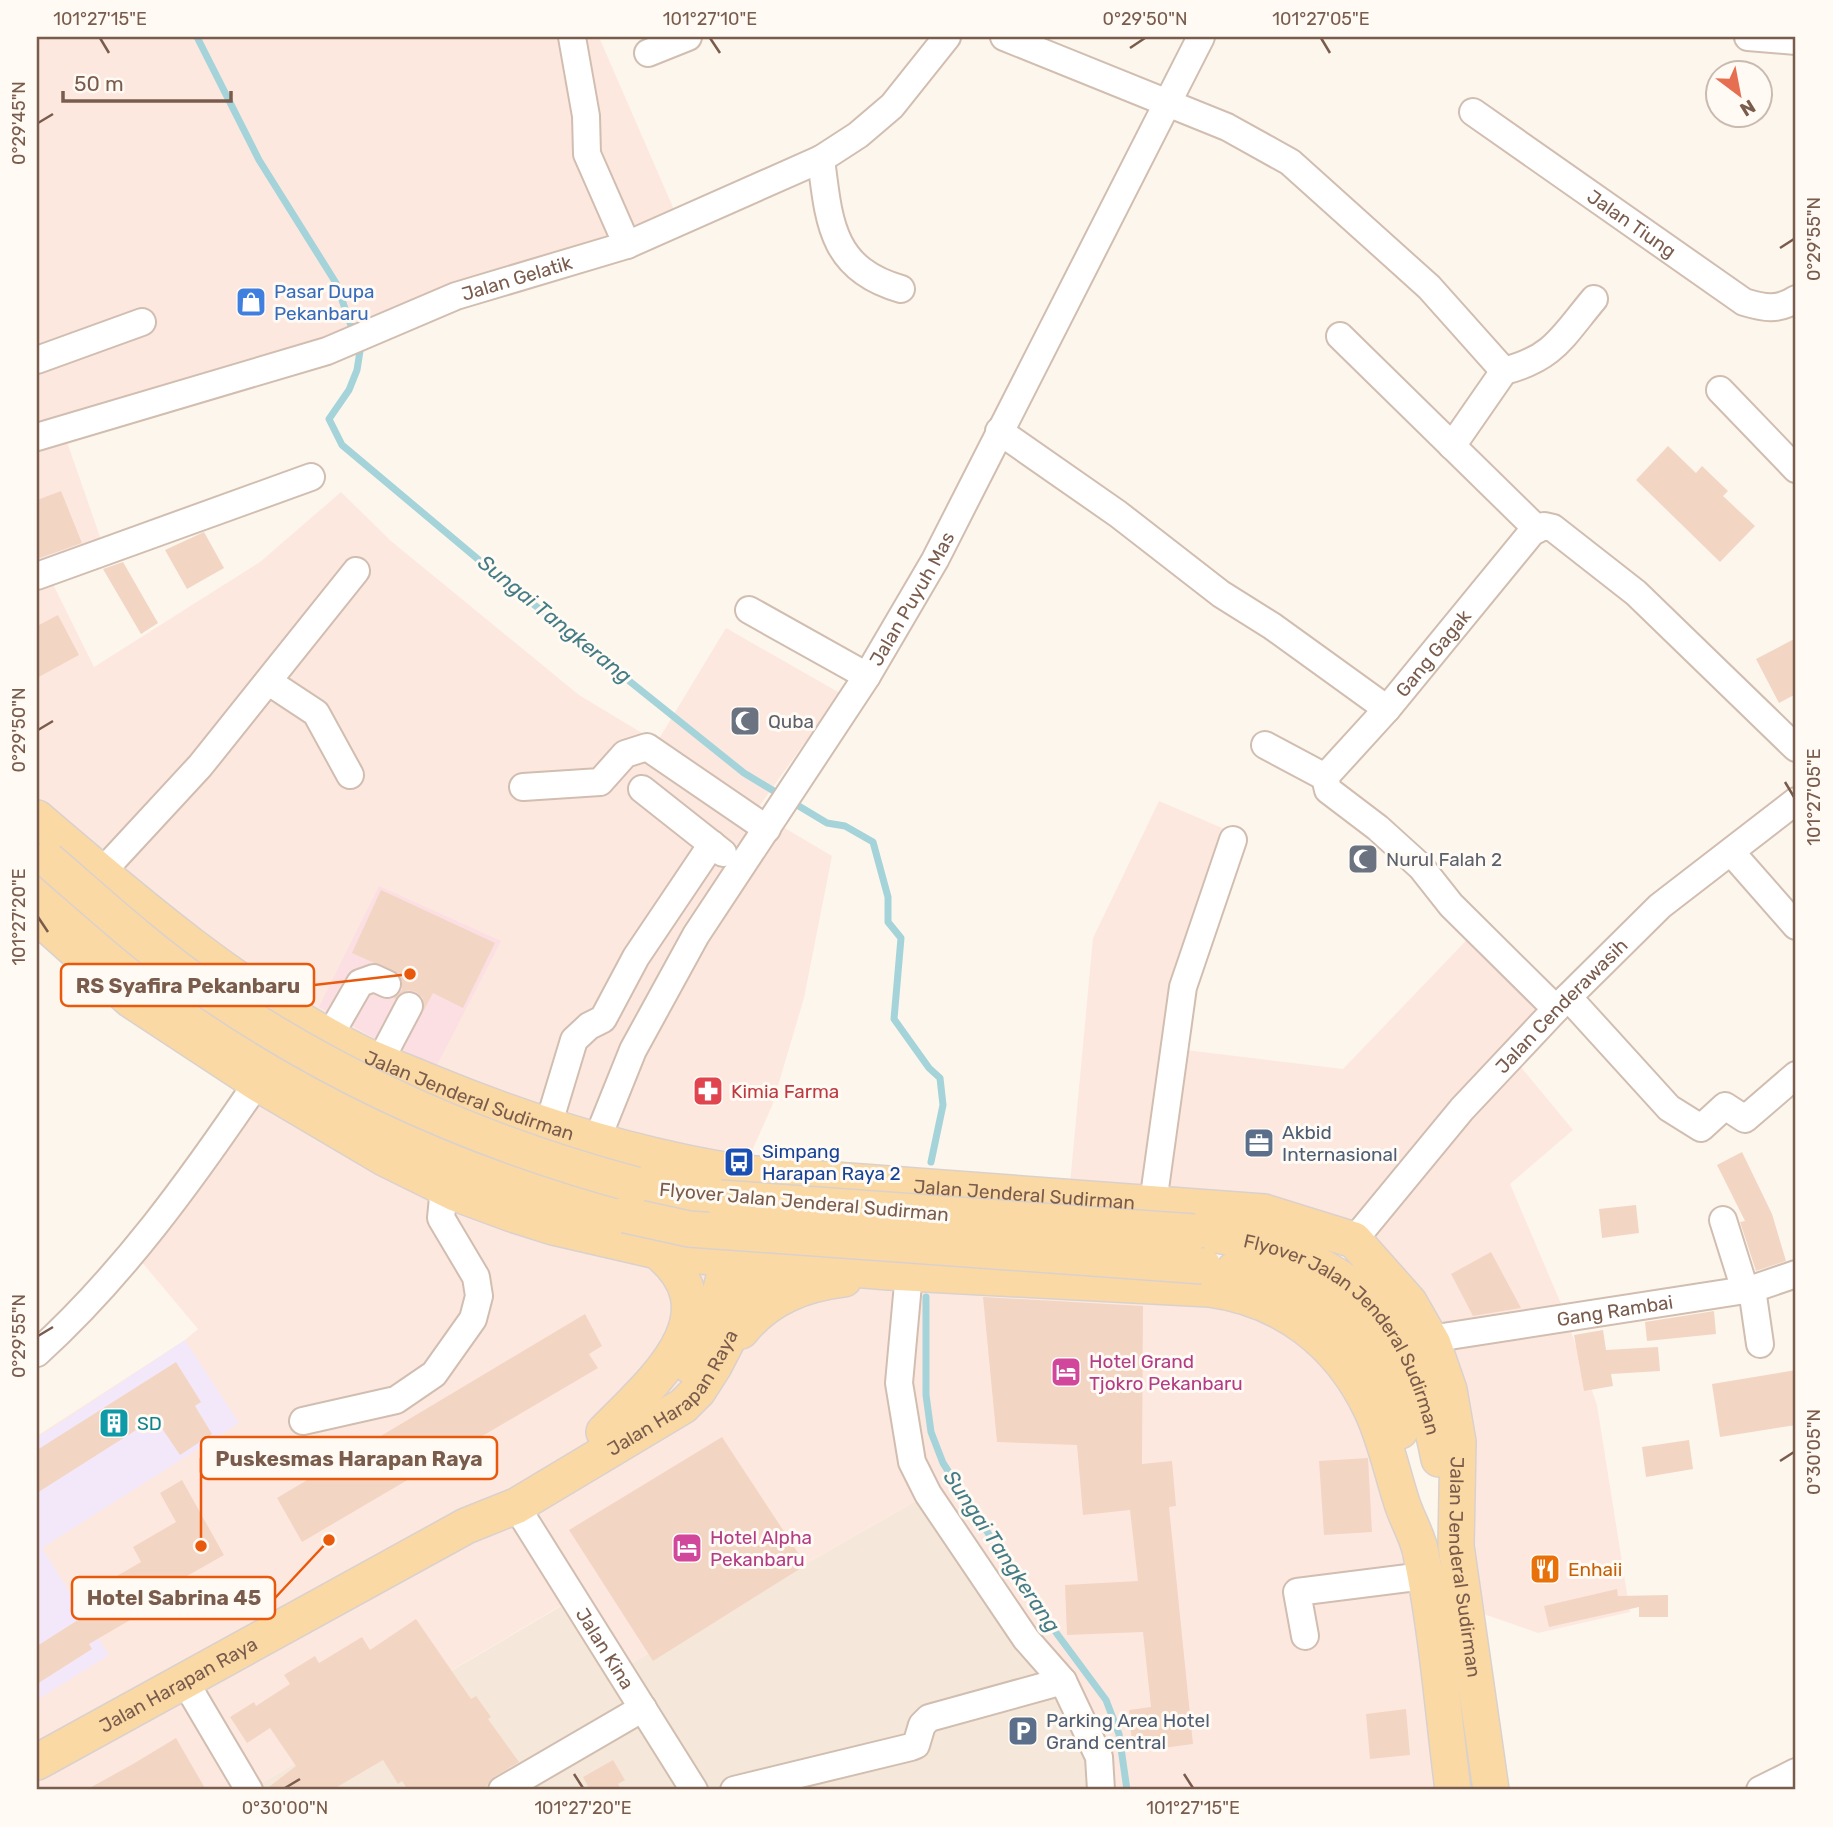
<svg xmlns="http://www.w3.org/2000/svg" width="1833" height="1827" font-family="Rubik,sans-serif">
	<style>
		.residential { fill: #f5e8da }
		.commercial { fill: #fde8e0 }
		.education { fill: #f3e8fa }
		.medical { fill: #fbdfe3 }
		.lines { fill: none; stroke-linecap: round; stroke-linejoin: round }
		.stream { stroke: #a5d3da; stroke-width: 7 }
		.building { fill: #f3d5c3 }
		.minor-casing { stroke: #d1beb0; stroke-width: 30 }
		.major-casing { stroke: #dad1cd; stroke-width: 38 }
		.minor { stroke: #fff; stroke-width: 26 }
		.major { stroke: #fbd9a5; stroke-width: 35 }
		.major-bridge-casing { stroke: #dad1cd; stroke-width: 38; stroke-linecap: butt }
		.major-bridge { stroke: #fbd9a5; stroke-width: 35 }
		.ticks { fill: none; stroke: #7a5c4d; stroke-width: 2.5 }
		.labels { text-anchor: middle; dominant-baseline: central; stroke-width: 6; stroke-linejoin: round; paint-order: stroke }
		.street-label { font-size: 19px; fill: #7a5c4d; stroke: #fffaf3 }
		.shop-label { font-size: 19px; fill: #366cbe; stroke: #fffaf3; text-anchor: start }
		.worship-label { font-size: 19px; fill: #5b616d; stroke: #fffaf3; text-anchor: start }
		.health-label { font-size: 19px; fill: #be3a42; stroke: #fffaf3; text-anchor: start }
		.service-label { font-size: 19px; fill: #4e5e75; stroke: #fffaf3; text-anchor: start }
		.transit-label { font-size: 19px; fill: #164399; stroke: #fffaf3; text-anchor: start }
		.hotel-label { font-size: 19px; fill: #b23c85; stroke: #fffaf3; text-anchor: start }
		.culture-label { font-size: 19px; fill: #0d838f; stroke: #fffaf3; text-anchor: start }
		.food-label { font-size: 19px; fill: #c56008; stroke: #fffaf3; text-anchor: start }
		.water-label { font-size: 21px; font-style: italic; fill: #437c86; stroke: #fffaf3 }
		.leader { fill: none; stroke: #e8590c; stroke-width: 2.5 }
		.callout-dot { fill: #e8590c; stroke: #fffaf3; stroke-width: 2.5 }
		.callout { fill: #fffaf3; stroke: #e8590c; stroke-width: 2.5 }
		.callout-label { font-size: 21px; text-anchor: middle; font-weight: bold; fill: #7a5c4d }
		.neatline { fill: none; stroke: #7a5c4d; stroke-width: 2.5 }
		.ticks-label { font-size: 18px; text-anchor: middle; fill: #7a5c4d }
	</style>
	<rect width="100%" height="100%" fill="#fdf6ec"/>
	<path class="residential" d="M 940,1487 L 1036,1631 L 1074,1674 L 1112,1754 L 1114,1790 L 250,1790 L 561,1606 L 609,1676 Z"/>
	<path class="commercial" d="M 37,37 L 599,37 L 682,228 L 66,439 L 105,551 L 47,572 L 94,667 L 260,562 L 341,492 L 391,541 L 579,695 L 657,742 L 726,628 L 840,693 L 756,811 L 832,856 L 804,998 L 772,1106 L 747,1162 L 552,1114 L 364,1040 L 252,972 L 131,881 L 37,800 Z
		M 1159,801 L 1248,839 L 1193,985 L 1186,1050 L 1343,1069 L 1481,925 L 1559,1006 L 1520,1066 L 1573,1130 L 1510,1184 L 1562,1306 L 1597,1405 L 1630,1612 L 1538,1633 L 1475,1611 L 1468,1545 L 1361,1230 L 1070,1184 L 1093,938 Z
		M 258,1102 L 376,1172 L 767,1271 L 1264,1310 L 1347,1383 L 1413,1554 L 1436,1790 L 1114,1790 L 1112,1754 L 1074,1674 L 1036,1631 L 940,1487 L 609,1676 L 560,1606 L 250,1790 L 37,1790 L 37,1436 L 185,1340 L 198,1329 L 140,1260 Z"/>
	<path class="education" d="M 185,1340 L 239,1423 L 42,1548 L 109,1655 L 37,1700 L 37,1438 Z"/>
	<path class="medical" d="M 379,886 L 501,941 L 437,1065 L 381,1042 L 319,1007 Z"/>
	<g class="lines">
		<path class="stream" d="M 197,37 L 259,160 L 336,283 L 360,351 L 357,370 L 349,390 L 329,419 L 342,445 L 492,571 L 744,773 L 827,823 L 845,826 L 873,842 L 888,897 L 888,922 L 901,938 L 894,1019 L 929,1068 L 940,1078 L 943,1105 L 931,1162
			M 926,1297 L 926,1395 L 931,1432 L 943,1463 L 1026,1592 L 1106,1700 L 1119,1734 L 1127,1790"/>
	</g>
	<path class="building" d="M 1668,446 L 1696,473 L 1702,466 L 1728,491 L 1723,496 L 1755,526 L 1720,562 L 1636,480 Z
		M 61,491 L 82,543 L 37,559 L 37,500 Z
		M 204,532 L 224,568 L 187,589 L 165,550 Z
		M 123,562 L 158,623 L 141,634 L 103,569 Z
		M 58,615 L 79,655 L 37,678 L 37,626 Z
		M 1796,638 L 1796,694 L 1779,703 L 1756,659 Z
		M 381,890 L 495,943 L 463,1008 L 433,993 L 423,1012 L 423,998 L 416,992 L 408,990 L 395,999 L 393,998 L 402,990 L 399,974 L 352,953 Z
		M 1742,1152 L 1772,1214 L 1786,1261 L 1756,1271 L 1740,1222 L 1745,1221 L 1717,1165 Z
		M 1636,1205 L 1639,1233 L 1602,1238 L 1599,1209 Z
		M 1491,1252 L 1521,1308 L 1473,1316 L 1451,1274 Z
		M 983,1297 L 1143,1306 L 1142,1464 L 1172,1461 L 1176,1506 L 1169,1507 L 1193,1744 L 1133,1752 L 1129,1710 L 1151,1707 L 1143,1632 L 1067,1635 L 1065,1585 L 1138,1581 L 1130,1510 L 1083,1515 L 1077,1445 L 997,1442 Z
		M 1714,1311 L 1716,1334 L 1647,1341 L 1645,1322 Z
		M 585,1314 L 602,1346 L 589,1354 L 598,1368 L 302,1542 L 277,1498 Z
		M 1603,1330 L 1606,1350 L 1658,1347 L 1660,1371 L 1611,1374 L 1613,1386 L 1584,1391 L 1574,1335 Z
		M 176,1362 L 201,1402 L 195,1406 L 212,1434 L 180,1455 L 155,1418 L 37,1493 L 37,1450 Z
		M 1796,1370 L 1796,1425 L 1720,1437 L 1712,1384 Z
		M 722,1437 L 806,1565 L 653,1661 L 569,1530 Z
		M 1689,1440 L 1693,1469 L 1646,1477 L 1642,1447 Z
		M 1368,1458 L 1372,1532 L 1324,1535 L 1319,1461 Z
		M 182,1480 L 224,1555 L 152,1596 L 155,1600 L 146,1605 L 149,1609 L 89,1644 L 92,1649 L 37,1684 L 37,1646 L 89,1613 L 79,1598 L 141,1562 L 133,1547 L 176,1522 L 160,1493 Z
		M 1617,1589 L 1618,1596 L 1668,1595 L 1668,1617 L 1639,1617 L 1639,1607 L 1549,1627 L 1544,1606 Z
		M 416,1619 L 471,1699 L 476,1696 L 491,1717 L 488,1719 L 519,1762 L 494,1777 L 483,1790 L 408,1790 L 402,1781 L 398,1784 L 383,1760 L 332,1790 L 265,1790 L 296,1766 L 270,1728 L 247,1743 L 230,1717 L 254,1702 L 256,1706 L 290,1684 L 284,1675 L 315,1656 L 319,1663 L 362,1637 L 370,1650 Z
		M 1406,1709 L 1410,1755 L 1370,1759 L 1366,1714 Z
		M 176,1738 L 206,1790 L 86,1790 L 133,1764 Z
		M 613,1760 L 625,1780 L 618,1784 L 622,1790 L 590,1790 L 583,1777 Z"/>
	<g class="lines">
		<g class="minor-casing">
			<g id="minor">
				<path d="M 572,37 L 586,116 L 587,154 L 627,245"/>
				<path d="M 1004,37 L 1227,127 L 1290,162 L 1429,287 L 1504,371 C 1554,358 1562,337 1594,299"/>
				<path d="M 1748,37 L 1796,41"/>
				<path d="M 648,53 L 688,37"/>
				<path id="s1" d="M 1473,112 L 1744,302 C 1764,308 1778,311 1796,299"/>
				<path d="M 821,159 C 829,222 831,269 901,289"/>
				<path d="M 1340,336 L 1537,529"/>
				<path d="M 37,360 L 142,322"/>
				<path d="M 1720,390 L 1796,469"/>
				<path id="s2" d="M 999,431 L 1118,514 L 1221,594 L 1272,626 L 1387,709 L 1532,532 L 1544,526 L 1553,528 L 1636,593 L 1796,748"/>
				<path id="s3" d="M 37,437 L 327,351 L 456,296 L 627,245 L 821,159 L 858,135 L 892,106 L 947,37"/>
				<path d="M 1452,446 L 1504,371"/>
				<path d="M 37,576 L 311,477"/>
				<path d="M 749,610 L 867,676"/>
				<path d="M 269,682 L 316,713 L 350,775"/>
				<path d="M 1265,745 L 1325,777 L 1387,709"/>
				<path d="M 1325,777 L 1328,790 L 1378,828 L 1421,867 L 1451,905 L 1556,1009"/>
				<path d="M 523,787 L 600,782 L 625,754 L 647,747 L 767,829"/>
				<path d="M 642,789 L 723,853"/>
				<path d="M 1731,852 L 1796,926"/>
				<path d="M 101,873 L 200,766 L 356,571"/>
				<path d="M 1568,997 L 1669,1108 L 1701,1128 L 1725,1106 L 1745,1119 L 1796,1075"/>
				<path d="M 330,1035 L 360,983 L 374,978 L 387,984"/>
				<path d="M 380,1061 L 409,1006"/>
				<path d="M 548,1126 L 574,1040 L 589,1026 L 603,1019 L 636,957 L 712,844"/>
				<path id="s4" d="M 596,1142 L 633,1050 L 696,935 L 867,676 L 935,560 L 1201,37"/>
				<path d="M 1153,1203 L 1183,987 L 1233,840"/>
				<path d="M 1723,1220 L 1745,1290"/>
				<path id="s5" d="M 1354,1240 L 1462,1109 L 1556,1009 L 1660,906 L 1796,801"/>
				<path d="M 909,1273 L 899,1383 L 912,1462 L 928,1494 L 1026,1639 L 1063,1681 L 1099,1757 L 1101,1790"/>
				<path d="M 1752,1289 L 1760,1344"/>
				<path id="s6" d="M 1430,1339 L 1752,1289 L 1796,1274"/>
				<path d="M 37,1353 C 123,1275 192,1179 257,1083"/>
				<path d="M 303,1421 L 396,1400 L 434,1374 L 473,1319 L 479,1296 L 476,1277 L 441,1218 L 444,1187"/>
				<path id="s7" d="M 516,1506 L 694,1790"/>
				<path d="M 1305,1636 L 1297,1592 L 1424,1576"/>
				<path d="M 184,1680 L 249,1790"/>
				<path d="M 502,1790 L 643,1708"/>
				<path d="M 734,1790 L 911,1747 L 916,1745 L 922,1725 L 929,1718 L 1063,1681"/>
				<path d="M 1760,1790 L 1796,1772"/>
			</g>
		</g>
		<g class="major-casing">
			<g id="major">
				<path id="s8" d="M 37,818 C 136,903 241,993 358,1052 C 380,1063 404,1071 427,1081 C 529,1123 633,1156 742,1173 L 1264,1212 L 1354,1240 L 1409,1302 L 1433,1344 L 1449,1390 L 1458,1442 L 1456,1546 L 1491,1790"/>
				<path d="M 37,882 L 168,996 L 329,1098 L 415,1143 L 502,1181 L 625,1215"/>
				<path d="M 37,916 L 131,1000 L 257,1083 L 384,1158 L 455,1193 L 512,1214 L 553,1227 L 657,1251 L 728,1259 L 889,1272 L 1209,1289 C 1283,1299 1339,1342 1371,1409 C 1385,1438 1391,1469 1401,1500 C 1406,1518 1418,1536 1421,1554 C 1437,1630 1443,1713 1453,1790"/>
				<path d="M 636,1185 L 720,1198"/>
				<path id="s9" d="M 1194,1232 C 1346,1249 1410,1310 1439,1459"/>
				<path d="M 1234,1270 C 1331,1288 1375,1339 1400,1431"/>
				<path d="M 741,1331 C 767,1298 803,1284 844,1279"/>
				<path d="M 689,1365 C 714,1328 725,1279 732,1236"/>
				<path d="M 604,1432 C 652,1383 736,1314 657,1251"/>
				<path id="s10" d="M 37,1762 L 466,1526 L 516,1506 L 683,1406 L 698,1391 L 714,1366 L 768,1262 L 771,1243"/>
			</g>
		</g>
		<use href="#minor" class="minor"/>
		<use href="#major" class="major"/>
		<g class="major-bridge-casing">
			<path id="major-bridge" d="M 48,860 C 99,904 149,950 204,988 C 335,1079 483,1144 636,1185
				M 720,1198 L 1194,1232
				M 625,1215 L 689,1229 L 1203,1266"/>
		</g>
		<use href="#major-bridge" class="major-bridge"/>
	</g>
	<path class="ticks" d="M 100,38 L 109,53M 710,38 L 720,53M 1321,38 L 1330,53M 1130,48 L 1145,38M 38,123 L 53,114M 1780,248 L 1794,239M 38,730 L 53,721M 1785,782 L 1794,797M 38,917 L 48,932M 38,1336 L 53,1327M 1780,1461 L 1794,1452M 574,1774 L 583,1788M 1184,1774 L 1193,1788M 285,1788 L 300,1779"/>
	<defs>
		<g id="shop-square" transform="scale(1.575)"><rect x="-9" y="-9" width="18" height="18" rx="4" fill="#3f7fe0" stroke="#fffaf3"/><path d="M-5-2.5h2.3a2.7 3.5 0 0 1 5.4 0H5L5.5 6h-11ZM-1.5-2.5h3a1.5 2.3 0 0 0-3 0Z" fill="#fff"/></g>
		<g id="mosque-square" transform="scale(1.575)"><rect x="-9" y="-9" width="18" height="18" rx="4" fill="#6b7280" stroke="#fffaf3"/><path d="M3.5-4.9A6 6 0 1 0 3.5 4.9A5 5 0 1 1 3.5-4.9Z" fill="#fff"/></g>
		<g id="pharmacy-square" transform="scale(1.575)"><rect x="-9" y="-9" width="18" height="18" rx="4" fill="#e0444e" stroke="#fffaf3"/><path d="M-2-6h4v4h4v4h-4v4h-4v-4h-4v-4h4Z" fill="#fff"/></g>
		<g id="office-square" transform="scale(1.575)"><rect x="-9" y="-9" width="18" height="18" rx="4" fill="#5c6f8a" stroke="#fffaf3"/><path d="M-6-3h4V-5.5h4V-3h4V5H-6ZM-1-4.5V-3h2v-1.5ZM-6 0V1H6V0Z" fill="#fff"/></g>
		<g id="bus-square" transform="scale(1.575)"><rect x="-9" y="-9" width="18" height="18" rx="4" fill="#1a4fb4" stroke="#fffaf3"/><path d="M-5-6H5V4H4V6H2V4H-2V6H-4V4H-5ZM-3.5-4V0h7V-4ZM-3.5 1.2v1.5H-2V1.2ZM2 1.2v1.5H3.5V1.2Z" fill="#fff"/></g>
		<g id="hotel-square" transform="scale(1.575)"><rect x="-9" y="-9" width="18" height="18" rx="4" fill="#d1479c" stroke="#fffaf3"/><path d="M-6-4.5h1.5V1H6V5H4.5V3h-9V5H-6ZM-4 0a1.8 1.8 0 1 1 3.6 0ZM.5 0V-2.5h3Q6-2.5 6 0Z" fill="#fff"/></g>
		<g id="building-square" transform="scale(1.575)"><rect x="-9" y="-9" width="18" height="18" rx="4" fill="#0f9aa8" stroke="#fffaf3"/><path d="M-4-6H4V6H1V3H-1V6H-4ZM-2.5-4.3h1.7v1.8h-1.7ZM.8-4.3h1.7v1.8H.8ZM-2.5-1h1.7V.8h-1.7ZM.8-1h1.7V.8H.8Z" fill="#fff"/></g>
		<g id="restaurant-square" transform="scale(1.575)"><rect x="-9" y="-9" width="18" height="18" rx="4" fill="#e8710a" stroke="#fffaf3"/><path d="M-5-6h1v4h1v-4h1v4h1v-4h1v5L-1.5 .5V6h-2V.5L-5-1ZM5-6V6H3V1.5H1.5Q1.5-4 5-6Z" fill="#fff"/></g>
		<g id="parking-square" transform="scale(1.575)"><rect x="-9" y="-9" width="18" height="18" rx="4" fill="#5c6f8a" stroke="#fffaf3"/><path d="M-3.5-5.5H1a3.5 3.5 0 0 1 0 7H-1V5.5H-3.5ZM-1-3.4V-.6H.8a1.4 1.4 0 0 0 0-2.8Z" fill="#fff"/></g>
	</defs>
	<g fill-rule="evenodd">
		<use href="#shop-square" x="251" y="302"/>
		<use href="#mosque-square" x="745" y="721"/>
		<use href="#mosque-square" x="1363" y="859"/>
		<use href="#pharmacy-square" x="708" y="1091"/>
		<use href="#office-square" x="1259" y="1143"/>
		<use href="#bus-square" x="739" y="1162"/>
		<use href="#hotel-square" x="1066" y="1372"/>
		<use href="#building-square" x="114" y="1423"/>
		<use href="#hotel-square" x="687" y="1548"/>
		<use href="#restaurant-square" x="1545" y="1569"/>
		<use href="#parking-square" x="1023" y="1731"/>
	</g>
	<g class="labels">
		<g class="street-label">
			<text stroke="none"><textPath href="#s1" startOffset="194">Jalan Tiung</textPath></text>
			<text stroke="none"><textPath href="#s3" startOffset="506">Jalan Gelatik</textPath></text>
			<text stroke="none"><textPath href="#s4" startOffset="630">Jalan Puyuh Mas</textPath></text>
			<text stroke="none"><textPath href="#s2" startOffset="550">Gang Gagak</textPath></text>
			<text stroke="none"><textPath href="#s5" startOffset="313">Jalan Cenderawasih</textPath></text>
			<text stroke="none"><textPath href="#s8" startOffset="518">Jalan Jenderal Sudirman</textPath></text>
			<text stroke="none"><textPath href="#s8" startOffset="1085">Jalan Jenderal Sudirman</textPath></text>
			<text transform="translate(804 1202) rotate(5)">Flyover Jalan Jenderal Sudirman</text>
			<text stroke="none"><textPath href="#s6" startOffset="187">Gang Rambai</textPath></text>
			<text stroke="none"><textPath href="#s9" startOffset="196">Flyover Jalan Jenderal Sudirman</textPath></text>
			<text stroke="none"><textPath href="#s10" startOffset="740">Jalan Harapan Raya</textPath></text>
			<text stroke="none"><textPath href="#s8" startOffset="1778">Jalan Jenderal Sudirman</textPath></text>
			<text stroke="none"><textPath href="#s7" startOffset="168">Jalan Kina</textPath></text>
			<text stroke="none"><textPath href="#s10" startOffset="161">Jalan Harapan Raya</textPath></text>
		</g>
		<g class="shop-label">
			<text x="274" y="291">Pasar Dupa<tspan x="274" dy="22">Pekanbaru</tspan></text>
		</g>
		<g class="worship-label">
			<text x="768" y="721">Quba</text>
			<text x="1386" y="859">Nurul Falah 2</text>
		</g>
		<g class="health-label">
			<text x="731" y="1091">Kimia Farma</text>
		</g>
		<g class="service-label">
			<text x="1282" y="1132">Akbid<tspan x="1282" dy="22">Internasional</tspan></text>
			<text x="1046" y="1720">Parking Area Hotel<tspan x="1046" dy="22">Grand central</tspan></text>
		</g>
		<g class="transit-label">
			<text x="762" y="1151">Simpang<tspan x="762" dy="22">Harapan Raya 2</tspan></text>
		</g>
		<g class="hotel-label">
			<text x="1089" y="1361">Hotel Grand<tspan x="1089" dy="22">Tjokro Pekanbaru</tspan></text>
			<text x="710" y="1537">Hotel Alpha<tspan x="710" dy="22">Pekanbaru</tspan></text>
		</g>
		<g class="culture-label">
			<text x="137" y="1423">SD</text>
		</g>
		<g class="food-label">
			<text x="1568" y="1569">Enhaii</text>
		</g>
		<g class="water-label">
			<text transform="translate(555 619) rotate(39)">Sungai Tangkerang</text>
			<text transform="translate(1002 1551) rotate(56)">Sungai Tangkerang</text>
		</g>
	</g>
	<path class="leader" d="M410 974L314 985M201 1546L201 1458M329 1540L275 1598"/>
	<g class="callout-dot">
		<circle cx="410" cy="974" r="7"/>
		<circle cx="201" cy="1546" r="7"/>
		<circle cx="329" cy="1540" r="7"/>
	</g>
	<g class="callout">
		<rect x="61" y="964" width="253" height="42" rx="7"/>
		<rect x="201" y="1437" width="296" height="42" rx="7"/>
		<rect x="72" y="1577" width="203" height="42" rx="7"/>
	</g>
	<g class="callout-label">
		<text x="188" y="993">RS Syafira Pekanbaru</text>
		<text x="349" y="1466">Puskesmas Harapan Raya</text>
		<text x="174" y="1605">Hotel Sabrina 45</text>
	</g>
	<rect width="1833" height="1827" fill="none" stroke="#fffaf3" stroke-width="77"/>
	<g transform="translate(1739 94) rotate(148)"><circle r="33" fill="#fffaf3" stroke="#cabbb1" stroke-width="2"/>
	<path d="M0-5L12 26L0 18L-12 26Z" fill="#e76f51"/>
	<text y="-10" font-size="19" font-weight="bold" text-anchor="middle" fill="#7a5c4d">N</text>
	</g>
	<path d="M63 91v10h168v-10" fill="none" stroke="#7a5c4d" stroke-width="3.5"/>
	<text x="74" y="91" font-size="21" fill="#7a5c4d" stroke="#fffaf3" stroke-width="5" paint-order="stroke">50 m</text>
	<rect x="38" y="38" width="1756" height="1750" class="neatline"/>
	<g class="ticks-label">
		<text x="100" y="25">101°27'15"E</text>
		<text x="710" y="25">101°27'10"E</text>
		<text x="1145" y="25">0°29'50"N</text>
		<text x="1321" y="25">101°27'05"E</text>
		<text transform="translate(19 123) rotate(-90)" y="6">0°29'45"N</text>
		<text transform="translate(1814 239) rotate(-90)" y="6">0°29'55"N</text>
		<text transform="translate(19 730) rotate(-90)" y="6">0°29'50"N</text>
		<text transform="translate(1814 797) rotate(-90)" y="6">101°27'05"E</text>
		<text transform="translate(19 917) rotate(-90)" y="6">101°27'20"E</text>
		<text transform="translate(19 1336) rotate(-90)" y="6">0°29'55"N</text>
		<text transform="translate(1814 1452) rotate(-90)" y="6">0°30'05"N</text>
		<text x="285" y="1814">0°30'00"N</text>
		<text x="583" y="1814">101°27'20"E</text>
		<text x="1193" y="1814">101°27'15"E</text>
	</g>
</svg>
